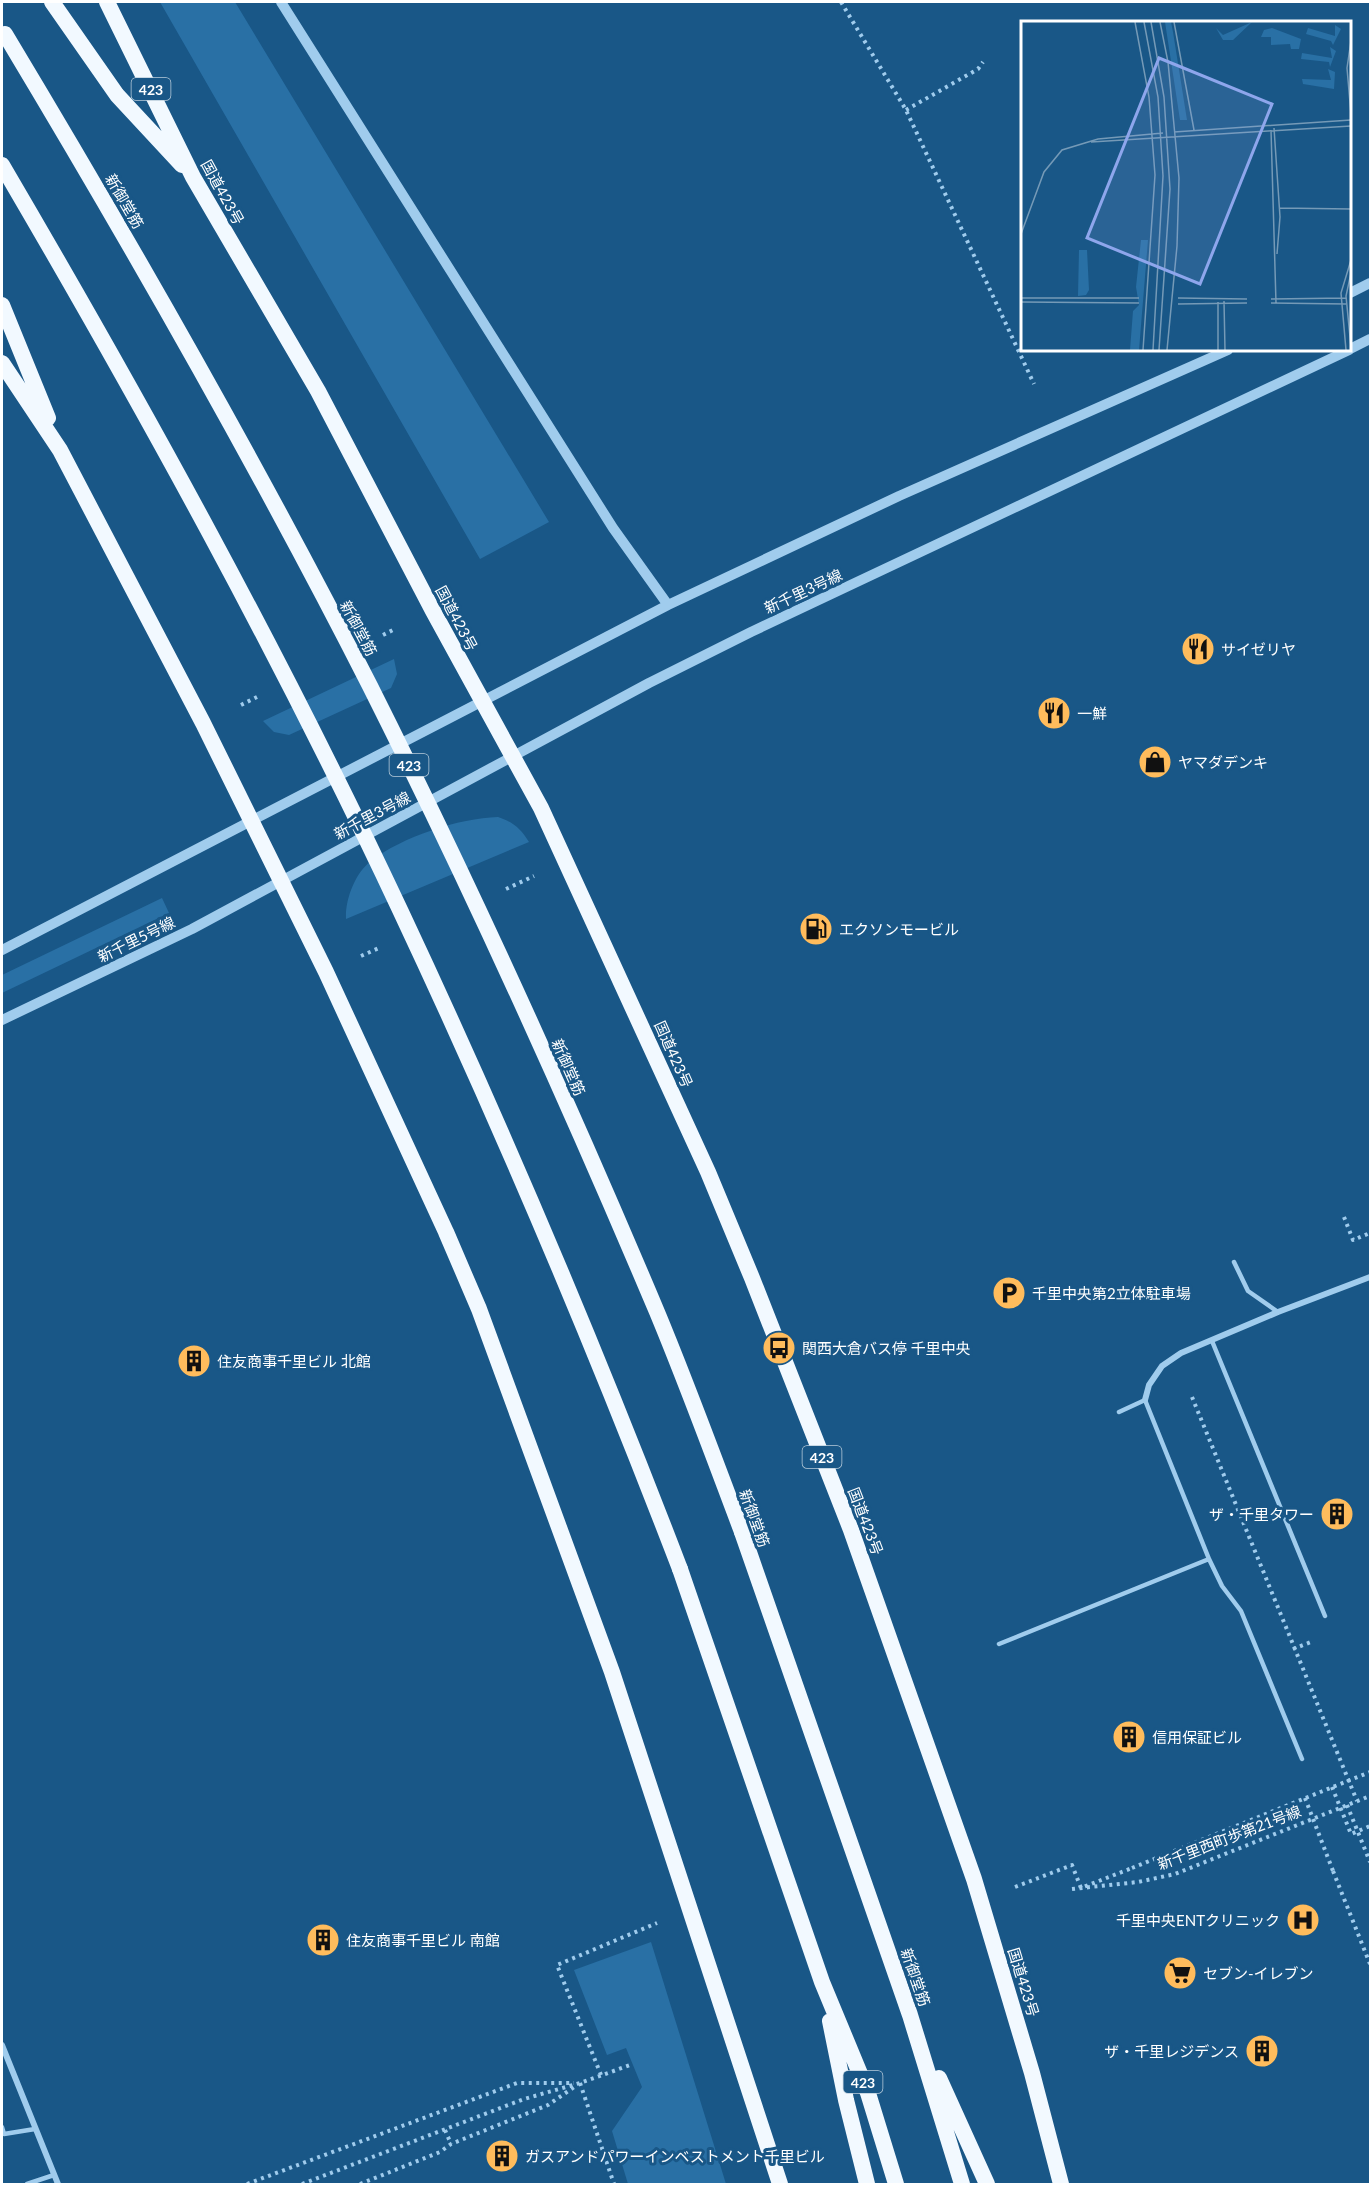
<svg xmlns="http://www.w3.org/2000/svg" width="1372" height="2186" font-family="Lato,'Noto Sans JP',sans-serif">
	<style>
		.green { fill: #2970a5 }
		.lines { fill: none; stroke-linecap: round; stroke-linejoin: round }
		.path { stroke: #a0cced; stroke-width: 4; stroke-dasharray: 3 4.5; stroke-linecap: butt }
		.service { stroke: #a0cced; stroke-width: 4.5 }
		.minor { stroke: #a0cced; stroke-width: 6 }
		.tertiary { stroke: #a0cced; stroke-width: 10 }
		.trunk { stroke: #f2f9ff; stroke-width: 16 }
		.path-bridge { stroke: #a0cced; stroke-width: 4; stroke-dasharray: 3 4.5; stroke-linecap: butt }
		.trunk-bridge { stroke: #f2f9ff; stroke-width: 16 }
		.labels { text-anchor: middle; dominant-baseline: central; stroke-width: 6; stroke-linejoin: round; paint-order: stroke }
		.shield { fill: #195787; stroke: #bacddb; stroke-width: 1.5 }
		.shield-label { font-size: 14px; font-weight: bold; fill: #fff }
		.street-label { font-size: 15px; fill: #fff; stroke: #195787 }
		.poi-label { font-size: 15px; fill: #fff; stroke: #195787; text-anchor: start }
		.inset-road { fill: none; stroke: #759ab7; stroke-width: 1.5 }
		.view { fill: #8ea6ec; fill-opacity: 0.15; stroke: #8ea6ec; stroke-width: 3 }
		.inset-edge { fill: none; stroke: #fff; stroke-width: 3 }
	</style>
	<rect width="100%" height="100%" fill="#195787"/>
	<path class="green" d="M 160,2 L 235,2 L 549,522 L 480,559 Z
		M 394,659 L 397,674 L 391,688 L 289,735 L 274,732 L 263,721 Z
		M 498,817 C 513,822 520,828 529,842 L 346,919 C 345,900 355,873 371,861 C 402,837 459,818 498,817 Z
		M 162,898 L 169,913 L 2,993 L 2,975 Z
		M 651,1942 L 726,2184 L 628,2184 L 612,2131 L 642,2087 L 626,2048 L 607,2055 L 574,1970 Z"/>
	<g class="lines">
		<path class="path" d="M 841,2 L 906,110 L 1034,384
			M 906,110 L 978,69 L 983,62
			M 383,635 L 395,629
			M 241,705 L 257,697
			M 506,889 L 534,876
			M 361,956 L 379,948
			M 1344,1217 L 1353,1240 L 1370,1233
			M 1192,1397 L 1357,1801
			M 1293,1649 L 1311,1642
			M 1347,1805 L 1370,1862
			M 1333,1871 L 1370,1964
			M 1015,1887 L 1072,1865 L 1081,1888 L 1132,1868
			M 1072,1889 L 1138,1882 L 1175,1874 L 1370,1796
			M 601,2075 L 557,1965 L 657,1923
			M 580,2083 L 614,2184
			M 445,2130 L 451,2144
			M 247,2184 L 517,2083 L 574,2083
			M 302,2184 L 524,2099 L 580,2083 L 633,2064
			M 360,2184 L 440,2152 L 451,2144 L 548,2105 L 577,2085"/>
		<path class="service" d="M 1234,1262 L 1248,1291 L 1278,1312
			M 1212,1341 L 1325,1616
			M 1119,1412 L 1145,1400 L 1209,1559 L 1222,1586 L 1241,1611 L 1302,1759
			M 999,1644 L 1209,1559
			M 2,2127 L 4,2134 L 35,2129
			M 27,2184 L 54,2175"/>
		<path class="minor" d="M 1145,1400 L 1149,1385 L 1162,1366 L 1181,1353 L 1278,1312 L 1370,1277
			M 2,2045 L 58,2184"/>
		<path class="tertiary" d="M 281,2 L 613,528 L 668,605
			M 1350,293 L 1370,283
			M 1350,349 L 1370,339
			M 2,950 L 668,605 L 899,496 L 1228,350
			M 2,1020 L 192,929 L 649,683 L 751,632 L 1349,350"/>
		<path class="trunk" d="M 52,2 L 117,95 L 182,165
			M 107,2 L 193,177 L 318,391 L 433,611 L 541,808 L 708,1172 L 752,1278 L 851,1530 L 974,1879 L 1032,2073 L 1061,2184
			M 2,305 L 48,418
			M 2,363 L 60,450 L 203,723 L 326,972 L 446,1232 L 479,1309 L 612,1672 L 780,2184
			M 742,1532 L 910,2015 L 962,2184
			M 680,1569 L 822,1982 L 868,2093 L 896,2184
			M 830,2021 L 846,2100 L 867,2184
			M 939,2078 L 987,2184"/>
		<path class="path-bridge" d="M 1332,1787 L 1351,1834 L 1370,1826
			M 1305,1798 L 1333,1871
			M 1132,1868 L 1370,1772"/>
		<path class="trunk-bridge" d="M 5,34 C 133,247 257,464 370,686 C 473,891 568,1101 657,1312 C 687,1384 714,1458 742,1532
			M 2,165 C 145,409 281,656 401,912 C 502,1127 595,1347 680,1569"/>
	</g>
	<defs>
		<g id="restaurant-disc" transform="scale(1.725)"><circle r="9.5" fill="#ffbc5c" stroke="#195787"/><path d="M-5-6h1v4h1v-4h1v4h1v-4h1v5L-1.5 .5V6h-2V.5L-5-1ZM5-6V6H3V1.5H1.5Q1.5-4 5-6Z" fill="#111"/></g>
		<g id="shop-disc" transform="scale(1.725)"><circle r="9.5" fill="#ffbc5c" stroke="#195787"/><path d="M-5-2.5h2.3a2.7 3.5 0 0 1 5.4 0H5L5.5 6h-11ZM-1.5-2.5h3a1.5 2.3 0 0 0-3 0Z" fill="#111"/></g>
		<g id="fuel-disc" transform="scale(1.725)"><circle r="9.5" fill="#ffbc5c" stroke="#195787"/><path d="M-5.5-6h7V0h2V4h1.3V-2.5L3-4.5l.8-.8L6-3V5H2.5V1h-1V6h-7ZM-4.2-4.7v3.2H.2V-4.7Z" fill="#111"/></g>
		<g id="parking-disc" transform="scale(1.725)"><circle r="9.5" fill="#ffbc5c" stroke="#195787"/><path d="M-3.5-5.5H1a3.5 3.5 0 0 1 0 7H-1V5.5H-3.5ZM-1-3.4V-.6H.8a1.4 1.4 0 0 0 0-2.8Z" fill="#111"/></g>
		<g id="bus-disc" transform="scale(1.725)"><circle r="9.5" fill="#ffbc5c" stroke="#195787"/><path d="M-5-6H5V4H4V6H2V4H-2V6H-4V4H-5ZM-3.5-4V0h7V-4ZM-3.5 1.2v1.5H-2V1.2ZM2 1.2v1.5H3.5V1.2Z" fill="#111"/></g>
		<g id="building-disc" transform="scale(1.725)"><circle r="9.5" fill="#ffbc5c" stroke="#195787"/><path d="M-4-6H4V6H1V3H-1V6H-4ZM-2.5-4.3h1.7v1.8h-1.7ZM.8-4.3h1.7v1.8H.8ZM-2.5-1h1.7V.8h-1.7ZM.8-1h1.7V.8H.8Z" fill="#111"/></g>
		<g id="hospital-disc" transform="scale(1.725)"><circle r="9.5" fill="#ffbc5c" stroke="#195787"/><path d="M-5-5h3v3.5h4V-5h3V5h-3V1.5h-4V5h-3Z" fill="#111"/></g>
		<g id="supermarket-disc" transform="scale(1.725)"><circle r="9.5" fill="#ffbc5c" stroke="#195787"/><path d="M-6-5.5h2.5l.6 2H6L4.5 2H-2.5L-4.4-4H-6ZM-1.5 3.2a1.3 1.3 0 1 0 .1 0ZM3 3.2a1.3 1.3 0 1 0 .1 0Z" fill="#111"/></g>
	</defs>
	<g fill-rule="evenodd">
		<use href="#restaurant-disc" x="1198" y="649"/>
		<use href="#restaurant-disc" x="1054" y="713"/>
		<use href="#shop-disc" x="1155" y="762"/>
		<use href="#fuel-disc" x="816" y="929"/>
		<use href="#parking-disc" x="1009" y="1293"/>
		<use href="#bus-disc" x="779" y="1348"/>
		<use href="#building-disc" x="194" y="1361"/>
		<use href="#building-disc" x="1337" y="1514"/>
		<use href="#building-disc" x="1129" y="1737"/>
		<use href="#hospital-disc" x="1303" y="1920"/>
		<use href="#building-disc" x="323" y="1940"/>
		<use href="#supermarket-disc" x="1180" y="1973"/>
		<use href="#building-disc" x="1262" y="2051"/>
		<use href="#building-disc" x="502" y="2156"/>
	</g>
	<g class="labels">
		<g class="shield">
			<rect x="131.5" y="78" width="39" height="22" rx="4.5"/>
			<rect x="389.5" y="754" width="39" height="22" rx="4.5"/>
			<rect x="802.5" y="1446" width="39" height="22" rx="4.5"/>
			<rect x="843.5" y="2071" width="39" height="22" rx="4.5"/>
		</g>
		<g class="shield-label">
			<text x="151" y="89">423</text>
			<text x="409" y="765">423</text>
			<text x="822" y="1457">423</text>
			<text x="863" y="2082">423</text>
		</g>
		<g class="street-label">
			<text transform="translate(223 192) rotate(61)">国道423号</text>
			<text transform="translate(125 201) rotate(60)">新御堂筋</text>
			<text transform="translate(803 591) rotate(-25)">新千里3号線</text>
			<text transform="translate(457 618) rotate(62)">国道423号</text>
			<text transform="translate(359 628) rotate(62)">新御堂筋</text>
			<text transform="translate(372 815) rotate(-28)">新千里3号線</text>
			<text transform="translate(136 939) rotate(-26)">新千里5号線</text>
			<text transform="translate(674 1054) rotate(66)">国道423号</text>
			<text transform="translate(569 1067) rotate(66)">新御堂筋</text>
			<text transform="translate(755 1518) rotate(70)">新御堂筋</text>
			<text transform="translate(866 1521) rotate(69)">国道423号</text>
			<text transform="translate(1229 1837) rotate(-21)">新千里西町歩第21号線</text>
			<text transform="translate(916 1977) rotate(71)">新御堂筋</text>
			<text transform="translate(1024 1982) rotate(73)">国道423号</text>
		</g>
		<g class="poi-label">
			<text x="1221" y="649">サイゼリヤ</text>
			<text x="1077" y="713">一鮮</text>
			<text x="1178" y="762">ヤマダデンキ</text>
			<text x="839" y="929">エクソンモービル</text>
			<text x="1032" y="1293">千里中央第2立体駐車場</text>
			<text x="802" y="1348">関西大倉バス停 千里中央</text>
			<text x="217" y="1361">住友商事千里ビル 北館</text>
			<text x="1314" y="1514" text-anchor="end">ザ・千里タワー</text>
			<text x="1152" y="1737">信用保証ビル</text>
			<text x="1280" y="1920" text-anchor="end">千里中央ENTクリニック</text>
			<text x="346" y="1940">住友商事千里ビル 南館</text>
			<text x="1203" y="1973">セブン-イレブン</text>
			<text x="1239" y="2051" text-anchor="end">ザ・千里レジデンス</text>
			<text x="525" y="2156">ガスアンドパワーインベストメント千里ビル</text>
		</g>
	</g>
	<g transform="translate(1021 21)">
		<rect width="330" height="330" fill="#195787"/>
		<path d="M 144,1 L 150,1 L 152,11 L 166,99 L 159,99 ZM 231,1 L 212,19 L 202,19 L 195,7 L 202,14 ZM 314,4 L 320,8 L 312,24 L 310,20 L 285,13 L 287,7 L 314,15 ZM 251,7 L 280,18 L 278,28 L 270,28 L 269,23 L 250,24 L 250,16 L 240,16 L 243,9 ZM 309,26 L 315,30 L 309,46 L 308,41 L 280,38 L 281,32 L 311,37 ZM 307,48 L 314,51 L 313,68 L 282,63 L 281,58 L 310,59 ZM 120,219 L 127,219 L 118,329 L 109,329 L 112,290 L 118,284 L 115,266 ZM 58,229 L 66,229 L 68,269 L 65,274 L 57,275 Z" fill="#2970a5"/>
		<path class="inset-road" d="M 114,1 L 128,76 L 134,154 L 122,329M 123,1 L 137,76 L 142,155 L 132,329M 130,1 L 143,76 L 149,168 L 138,329M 139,1 L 147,41 L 158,157 L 156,225 L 146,329M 153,1 L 173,109M 330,20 L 326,47 L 330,93M 253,107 L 259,196 L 256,233M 250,109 L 255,282M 153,111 L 330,99M 70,121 L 330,105M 258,187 L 330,188M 0,213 L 23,151 L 41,129 L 77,118 L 142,112M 330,252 L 325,275 L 330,326M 0,277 L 118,277M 157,277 L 226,278M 250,278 L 325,277M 203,280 L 204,329M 0,281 L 118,282M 250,282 L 325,283M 157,283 L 226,282M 197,329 L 197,281M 325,329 L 320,272 L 330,239"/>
		<path class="view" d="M 138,37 L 251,83 L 179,263 L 66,217 Z"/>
		<rect width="330" height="330" class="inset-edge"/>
	</g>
	<rect width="1372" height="2186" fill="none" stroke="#ffffff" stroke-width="6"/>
</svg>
